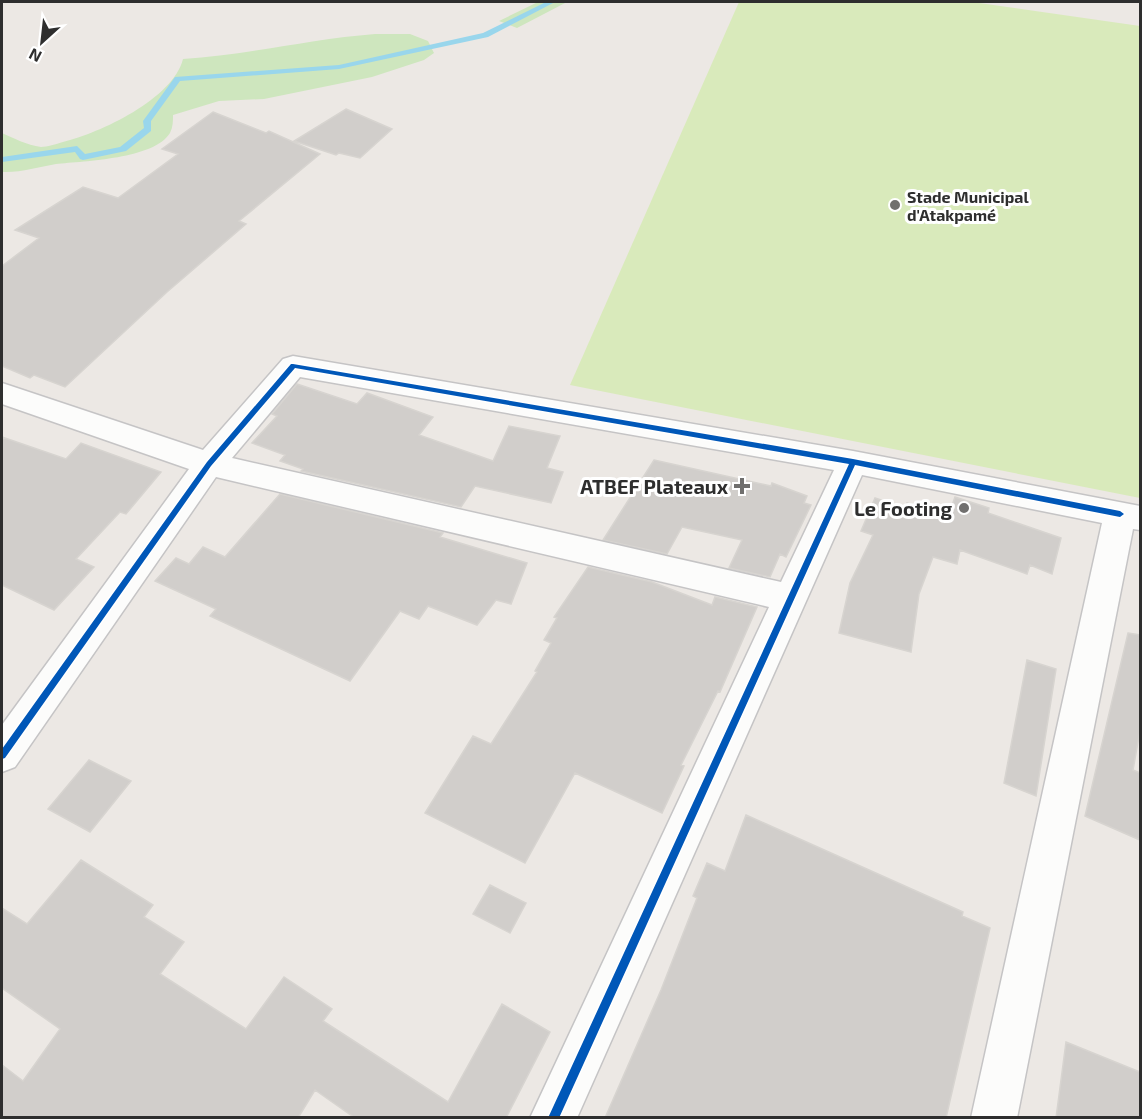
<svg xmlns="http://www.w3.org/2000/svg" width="1142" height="1119" font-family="'Exo 2',sans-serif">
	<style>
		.green { fill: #cee6be }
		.pitch { fill: #d9eabb }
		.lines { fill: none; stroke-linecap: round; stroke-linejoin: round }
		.stream { fill: #99d6ec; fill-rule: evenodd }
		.building { fill: #d1cecb; stroke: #d7d4d0; stroke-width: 1.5 }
		.minor-casing { stroke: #c5c4c5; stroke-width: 3 }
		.minor { fill: #fcfcfb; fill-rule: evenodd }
		.cycleway-casing { stroke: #fff; stroke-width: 3 }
		.cycleway { fill: #0057b8; fill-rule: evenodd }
		.poi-dot { fill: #706f6e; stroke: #fff; stroke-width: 2 }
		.labels { text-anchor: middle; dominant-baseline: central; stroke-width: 6; stroke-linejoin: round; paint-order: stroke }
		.far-poi-label { font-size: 16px; font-weight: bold; fill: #2e2e2e; stroke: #fff; text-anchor: start }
		.poi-label { font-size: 20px; font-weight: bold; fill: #2e2e2e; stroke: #fff; text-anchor: end }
	</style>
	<rect width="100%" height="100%" fill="#ece8e4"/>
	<path class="green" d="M 538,2 L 567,2 L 517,28 L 499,21 Z
		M 375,34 L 410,34 L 428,41 L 434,53 L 424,60 L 372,77 L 264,99 L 219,101 L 173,115 C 173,121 173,127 170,133 C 154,159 85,161 56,164 C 38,167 20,173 2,172 L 2,133 C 13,138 27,145 41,147 C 47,147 56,144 63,142 C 100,133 173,99 183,59 C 248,55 310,39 375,34 Z"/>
	<path class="pitch" d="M 739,2 L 972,2 L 1140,26 L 1140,498 L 570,385 Z"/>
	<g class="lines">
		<path class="stream" d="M 546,2 L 555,2 L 488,37 L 339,69 L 180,81 L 151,121 L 151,131 L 126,151 L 83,160 L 80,159 L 75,152 L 2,162 L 2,157 L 77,146 L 85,154 L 120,147 L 144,128 L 143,121 L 175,77 L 339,65 L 483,33 Z"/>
	</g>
	<path class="building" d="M 346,109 L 392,129 L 360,158 L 339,153 L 336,155 L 294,141 Z
		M 213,112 L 266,133 L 269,131 L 320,154 L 239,221 L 246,224 L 167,292 L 65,387 L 34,375 L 30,378 L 2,366 L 2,266 L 39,238 L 15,230 L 83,187 L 118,198 L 178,154 L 162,149 Z
		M 297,384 L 357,404 L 367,393 L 433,417 L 419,435 L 493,461 L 509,426 L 560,436 L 547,468 L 563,472 L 551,503 L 475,486 L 461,507 L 301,471 L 303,469 L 280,461 L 285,455 L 252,443 L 277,416 L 272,414 Z
		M 2,437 L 66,459 L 81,443 L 161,472 L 126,514 L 120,512 L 76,559 L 94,567 L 54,610 L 2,585 Z
		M 654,460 L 771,486 L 772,483 L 807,496 L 804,503 L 811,505 L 786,557 L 780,554 L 770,577 L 729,568 L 742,540 L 682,527 L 667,554 L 603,540 Z
		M 280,494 L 443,533 L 440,537 L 527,563 L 511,604 L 496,600 L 477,625 L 428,606 L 419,619 L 400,611 L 350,681 L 210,616 L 216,609 L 155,581 L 176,558 L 189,564 L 203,547 L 225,557 Z
		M 955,497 L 989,508 L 988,513 L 1061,538 L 1052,574 L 1030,565 L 1027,574 L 960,550 L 957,564 L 933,557 L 919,594 L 911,652 L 839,633 L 850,583 L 873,535 L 861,531 L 875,498 L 905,508 L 907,503 L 948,517 Z
		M 588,567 L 652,582 L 712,605 L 715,597 L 757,607 L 720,692 L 718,691 L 681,765 L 684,766 L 662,813 L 575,773 L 525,863 L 425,813 L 473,736 L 491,744 L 537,672 L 535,671 L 551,643 L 544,640 L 557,618 L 554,617 Z
		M 1128,633 L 1140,635 L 1140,731 L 1133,770 L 1140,773 L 1140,840 L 1085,816 Z
		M 1027,660 L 1056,669 L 1036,796 L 1004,783 Z
		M 89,760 L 131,781 L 90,832 L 48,809 Z
		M 746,815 L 963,912 L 962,916 L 990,928 L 946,1118 L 605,1118 L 661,990 L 697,898 L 693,896 L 707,863 L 725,871 Z
		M 81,860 L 153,905 L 144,917 L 184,942 L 160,974 L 246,1029 L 284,977 L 332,1009 L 323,1021 L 448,1102 L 502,1004 L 550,1032 L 506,1118 L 355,1118 L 315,1090 L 298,1118 L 2,1118 L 2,1065 L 23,1081 L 60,1029 L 2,988 L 2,908 L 27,924 Z
		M 490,885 L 526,903 L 510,933 L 473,914 Z
		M 1066,1042 L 1140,1072 L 1140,1118 L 1056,1118 Z"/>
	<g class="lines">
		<g class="minor-casing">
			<path id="minor" d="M 293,356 L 853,451 L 1140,506 L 1140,530 L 1133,529 L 1017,1118 L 971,1118 L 1102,523 L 862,475 L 577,1118 L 530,1118 L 769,607 L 216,477 L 15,767 L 2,772 L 2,725 L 189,469 L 2,404 L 2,383 L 203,450 L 283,359 ZM 300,377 L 834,470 L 781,582 L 232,458 Z"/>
		</g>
		<use href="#minor" class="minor"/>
		<g class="cycleway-casing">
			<path id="cycleway" d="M 291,364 L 293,364 L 853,459 L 1120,511 L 1124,514 L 1120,517 L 855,465 L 559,1118 L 548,1118 L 849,464 L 295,368 L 211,466 L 5,758 L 2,759 L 2,749 L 207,462 Z"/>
		</g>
		<use href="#cycleway" class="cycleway"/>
	</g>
	<g class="poi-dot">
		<circle cx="895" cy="205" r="6"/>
		<path d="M739 477h6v6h6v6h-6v6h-6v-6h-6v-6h6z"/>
		<circle cx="964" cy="508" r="6"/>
	</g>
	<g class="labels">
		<g class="far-poi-label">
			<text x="907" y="196">Stade Municipal<tspan x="907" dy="18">d'Atakpamé</tspan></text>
		</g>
		<g class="poi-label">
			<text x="728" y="486">ATBEF Plateaux</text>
			<text x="952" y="508">Le Footing</text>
		</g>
	</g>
	<rect width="1142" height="1119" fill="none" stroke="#2e2e2e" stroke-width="6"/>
	<g transform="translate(42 42) rotate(207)" stroke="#ffffff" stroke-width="4.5" paint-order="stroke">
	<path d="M0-4.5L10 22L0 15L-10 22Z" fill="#2e2e2e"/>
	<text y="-9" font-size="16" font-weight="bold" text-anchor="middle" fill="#2e2e2e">N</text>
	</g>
</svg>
